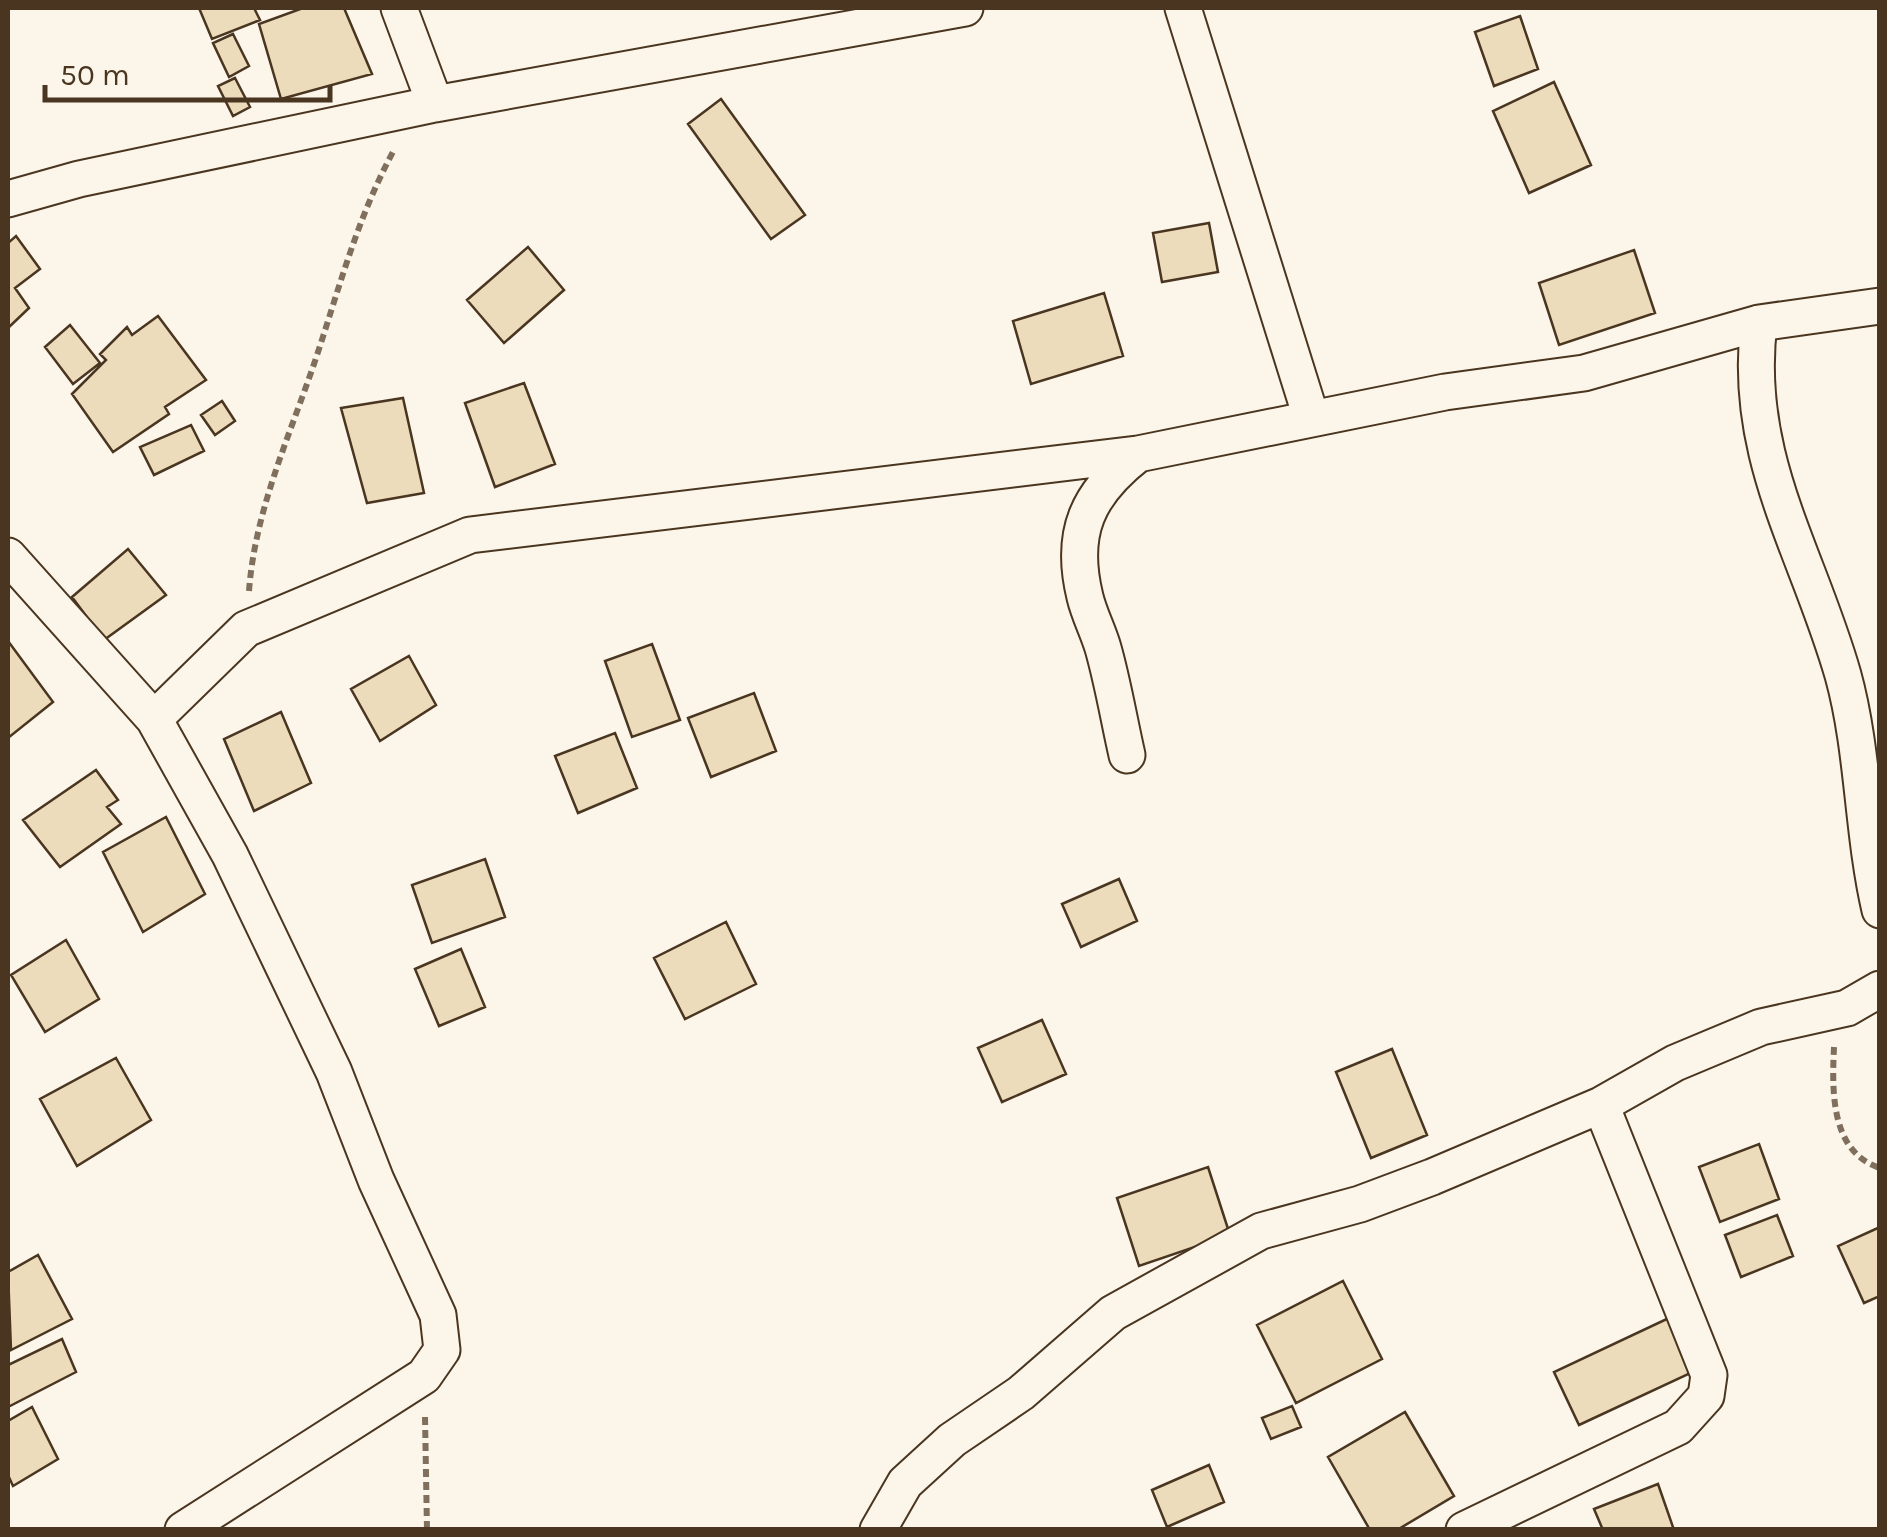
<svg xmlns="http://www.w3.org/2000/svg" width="1887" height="1537" font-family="Karla,sans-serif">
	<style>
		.building { fill: #ecdcbc; stroke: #4a3520; stroke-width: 2.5 }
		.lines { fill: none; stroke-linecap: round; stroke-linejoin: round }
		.street-casing { stroke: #4a3520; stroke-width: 39 }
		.path { stroke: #7f6f5c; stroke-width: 6; stroke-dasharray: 8 5; stroke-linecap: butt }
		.street { stroke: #fbf6e9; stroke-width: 35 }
	</style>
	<rect width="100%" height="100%" fill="#fbf6e9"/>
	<path class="building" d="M 199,8 L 254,8 L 260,20 L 212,39 Z
		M 303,8 L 344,8 L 372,74 L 281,99 L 259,24 Z
		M 1520,16 L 1538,69 L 1494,86 L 1475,32 Z
		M 233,34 L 249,66 L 229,77 L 213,43 Z
		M 235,78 L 250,107 L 233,116 L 218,86 Z
		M 1554,82 L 1591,165 L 1529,193 L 1493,111 Z
		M 721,99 L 805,215 L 771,239 L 688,124 Z
		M 1209,223 L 1218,272 L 1162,282 L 1153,233 Z
		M 16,236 L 40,269 L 15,288 L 29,308 L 8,328 L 8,243 Z
		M 528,247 L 564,290 L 504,343 L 467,300 Z
		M 1634,250 L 1655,313 L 1559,345 L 1539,283 Z
		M 1104,293 L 1123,356 L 1031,384 L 1013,321 Z
		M 158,316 L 206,380 L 165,407 L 169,414 L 113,452 L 72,394 L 106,360 L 100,354 L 127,327 L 132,335 Z
		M 70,325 L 100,363 L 73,384 L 45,347 Z
		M 524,383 L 555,464 L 495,487 L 465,403 Z
		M 403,398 L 424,493 L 367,503 L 341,408 Z
		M 222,401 L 235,421 L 215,435 L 201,415 Z
		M 191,425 L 204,451 L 154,475 L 140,447 Z
		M 128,549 L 166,595 L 104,640 L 72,597 Z
		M 8,641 L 53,702 L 8,738 Z
		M 652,644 L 680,720 L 632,737 L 605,661 Z
		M 409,656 L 436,705 L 380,741 L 351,689 Z
		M 754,693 L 776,751 L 711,777 L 688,718 Z
		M 281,712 L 311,783 L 254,811 L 224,739 Z
		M 615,733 L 637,788 L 578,813 L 555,756 Z
		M 96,770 L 118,800 L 107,807 L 121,824 L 60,867 L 23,820 Z
		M 166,817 L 205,894 L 143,932 L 103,852 Z
		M 485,859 L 505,917 L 432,943 L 412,885 Z
		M 1119,879 L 1137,921 L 1081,947 L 1062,904 Z
		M 726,922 L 756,984 L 685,1019 L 654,958 Z
		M 66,940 L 99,999 L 45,1032 L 11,975 Z
		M 461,949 L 485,1007 L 439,1026 L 415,969 Z
		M 1042,1020 L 1066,1074 L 1002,1102 L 978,1048 Z
		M 1392,1049 L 1427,1135 L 1371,1158 L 1336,1072 Z
		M 116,1058 L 151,1120 L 77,1166 L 40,1099 Z
		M 1759,1144 L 1779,1199 L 1720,1222 L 1699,1167 Z
		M 1208,1167 L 1230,1235 L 1139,1266 L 1117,1198 Z
		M 1777,1215 L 1793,1256 L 1741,1277 L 1725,1235 Z
		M 1880,1227 L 1880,1296 L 1864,1303 L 1838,1246 Z
		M 38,1255 L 72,1319 L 11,1350 L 8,1272 Z
		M 1343,1281 L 1382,1359 L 1296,1403 L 1257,1325 Z
		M 1671,1317 L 1695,1371 L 1579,1425 L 1554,1372 Z
		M 62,1339 L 76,1372 L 8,1407 L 8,1365 Z
		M 1292,1406 L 1301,1427 L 1271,1439 L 1262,1418 Z
		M 32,1407 L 58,1459 L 13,1486 L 8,1475 L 8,1421 Z
		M 1405,1412 L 1454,1496 L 1397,1530 L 1370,1530 L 1328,1457 Z
		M 1209,1465 L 1224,1502 L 1167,1527 L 1152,1490 Z
		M 1658,1484 L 1674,1530 L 1603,1530 L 1594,1509 Z"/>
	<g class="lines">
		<g class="street-casing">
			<path id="street" d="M 399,8 L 435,104
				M 1183,8 L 1311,417
				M 8,199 L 79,179 L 435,104 L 965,8
				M 1759,323 C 1742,457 1808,552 1843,675 C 1864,751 1862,833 1880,910
				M 8,556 L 154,719 L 230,855 L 334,1072 L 376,1180 L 438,1315 L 442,1350 L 424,1376 L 183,1530
				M 154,719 L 246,629 L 470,535 L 1137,454
				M 1127,755 C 1119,720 1113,683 1103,648 C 1098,631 1089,614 1085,597 C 1069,532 1088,493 1138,454 L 1445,392 L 1584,373 L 1759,323 L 1880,306
				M 878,1530 L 905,1483 L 952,1440 L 1021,1393 L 1113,1313 L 1261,1231 L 1360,1204 L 1432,1177 L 1601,1105 L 1675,1063 L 1761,1027 L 1847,1008 L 1880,989
				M 1464,1530 L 1678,1427 L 1706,1396 L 1709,1375 L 1601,1105"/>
		</g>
		<path class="path" d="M 249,591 C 255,511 288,440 314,364 C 339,290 356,220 394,150
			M 1834,1047 C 1832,1090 1830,1152 1880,1168
			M 425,1417 L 427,1530"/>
		<use href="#street" class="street"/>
	</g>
	<rect width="1887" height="1537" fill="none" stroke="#4a3520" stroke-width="20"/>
	<path d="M45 85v15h285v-15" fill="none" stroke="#4a3520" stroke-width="5"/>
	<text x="60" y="85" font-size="30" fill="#4a3520" stroke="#fbf6e9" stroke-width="8" paint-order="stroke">50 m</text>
</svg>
